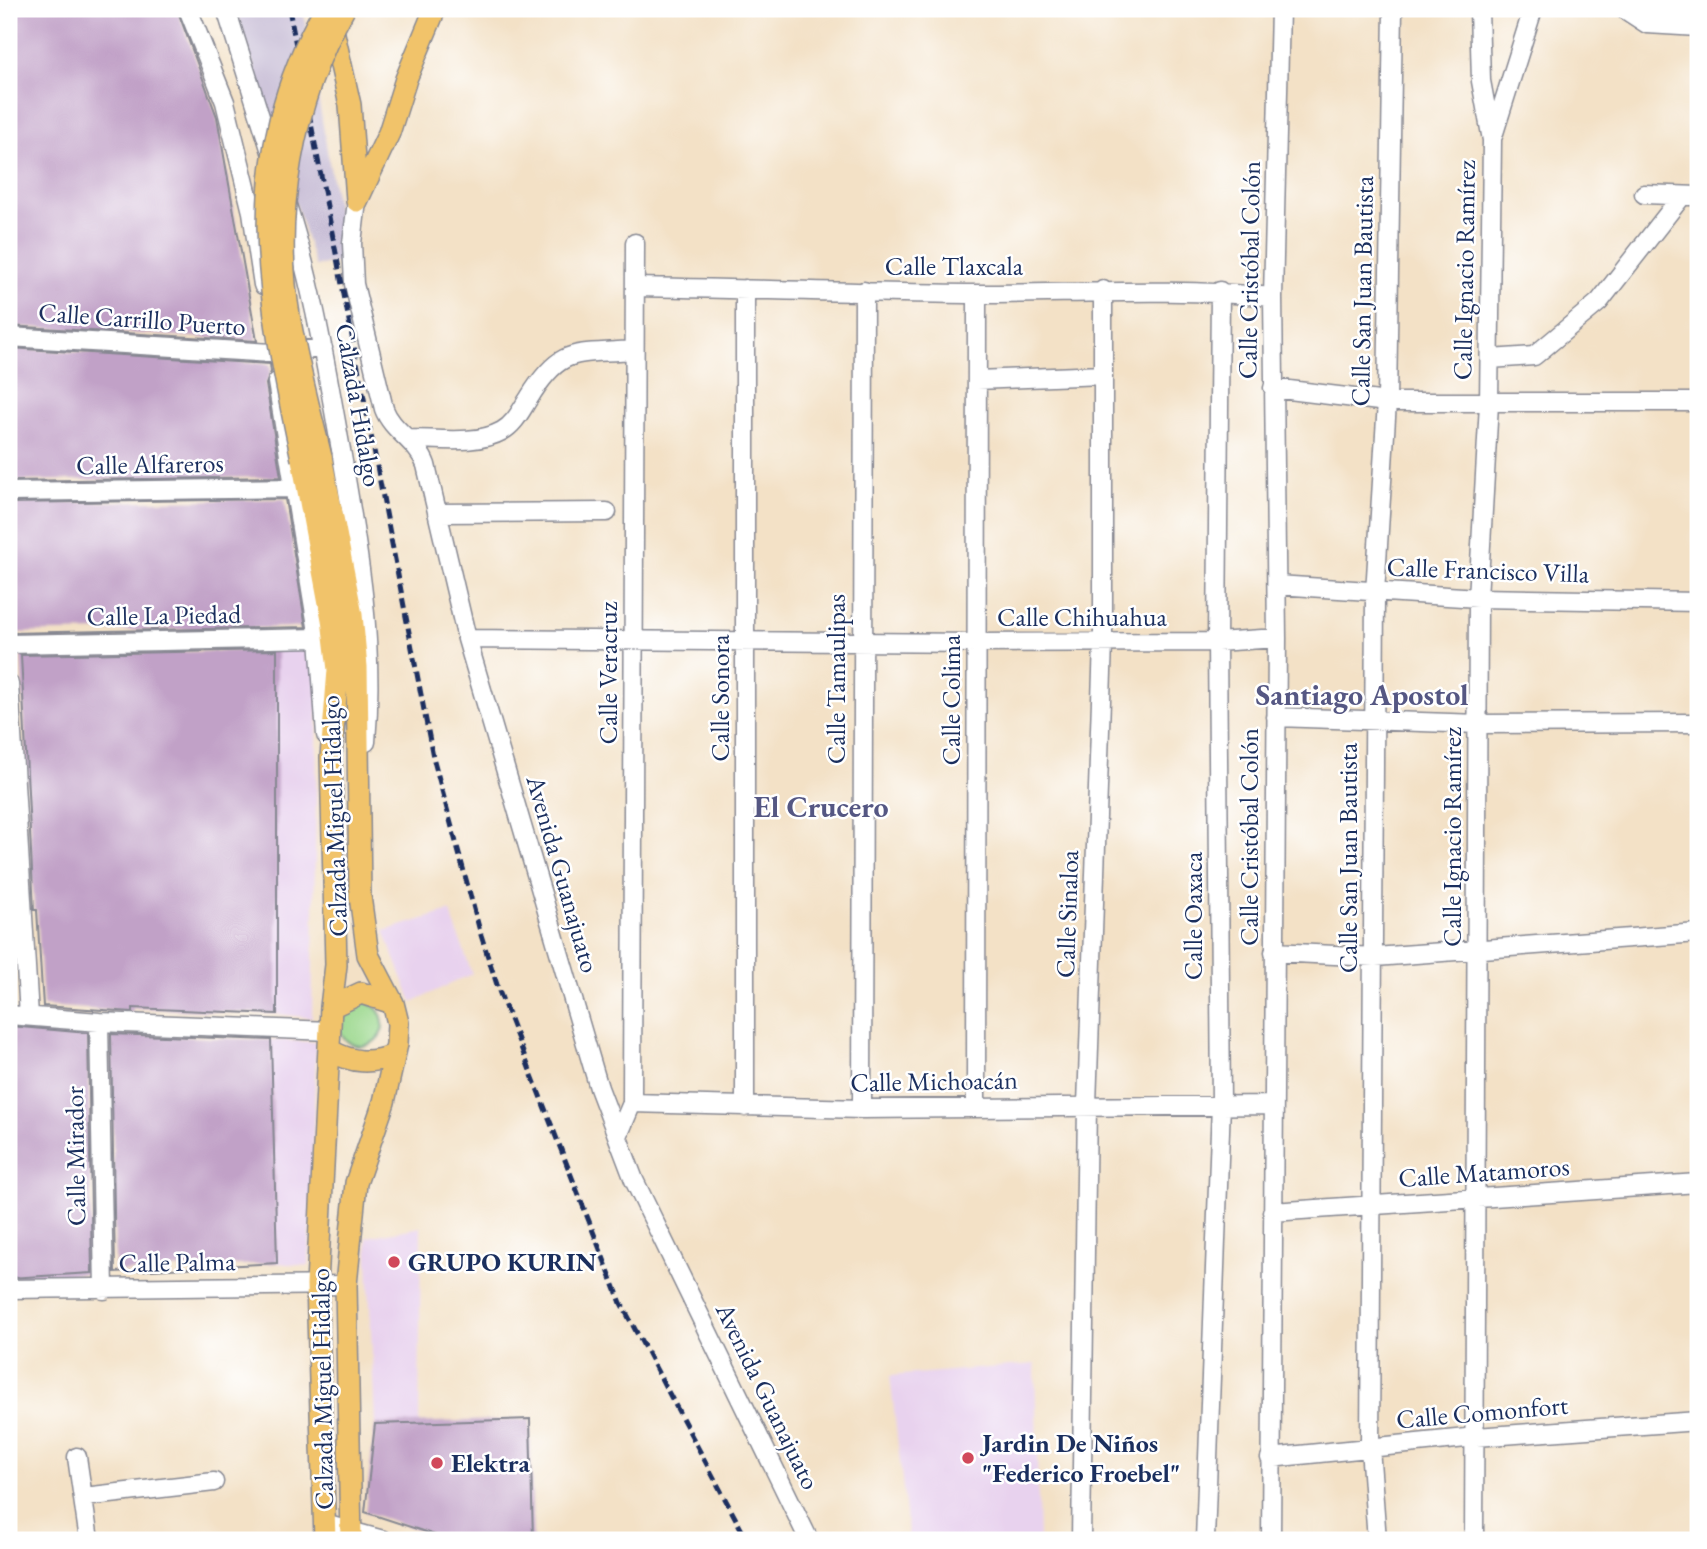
<svg xmlns="http://www.w3.org/2000/svg" width="1707" height="1549" font-family="'EB Garamond',serif">
	<style>
		.built { fill: #e8d2ee }
		.industrial { fill: #c9bfd7 }
		.green { fill: #9ad78b; stroke: #5a8374; stroke-width: 2 }
		.building { fill: #c1a1c7 }
		.lines { fill: none; stroke-linecap: round; stroke-linejoin: round }
		.minor-casing { stroke: #878892; stroke-width: 21 }
		.major-casing { stroke: #878892; stroke-width: 24 }
		.minor { stroke: #fff; stroke-width: 18 }
		.major { stroke: #f1c36a; stroke-width: 21 }
		.rail { stroke: #1b2f5e; stroke-width: 5; stroke-dasharray: 10 5; stroke-linecap: butt }
		.major-bridge-casing { stroke: #878892; stroke-width: 24; stroke-linecap: butt }
		.major-bridge { stroke: #f1c36a; stroke-width: 21 }
		.poi-dot { fill: #d1495b; stroke: #fff; stroke-width: 2.5 }
		.labels { text-anchor: middle; dominant-baseline: central; stroke-width: 5; stroke-linejoin: round; paint-order: stroke }
		.street-label { font-size: 26px; fill: #1b2f5e; stroke: #fff }
		.poi-label { font-size: 26px; font-weight: bold; fill: #1b2f5e; stroke: #fff; text-anchor: start }
		.quarter-label { font-size: 30px; font-weight: bold; fill: #555783; stroke: #fff }
	</style>
	<rect width="100%" height="100%" fill="#fff"/>
	<filter id="ink" filterUnits="userSpaceOnUse"><feTurbulence type="fractalNoise" baseFrequency=".0143" numOctaves="2"/><feDisplacementMap in="SourceGraphic" scale="14" xChannelSelector="R" yChannelSelector="G"/><feConvolveMatrix kernelMatrix="1 2 1 2 8 2 1 2 1" color-interpolation-filters="sRGB"/></filter>
	<filter id="wash" filterUnits="userSpaceOnUse"><feTurbulence type="fractalNoise" baseFrequency=".00686" numOctaves="4" result="noise"/><feDisplacementMap in="SourceGraphic" scale="28" xChannelSelector="R" yChannelSelector="G"/><feGaussianBlur stdDeviation="1.57" result="paint"/><feColorMatrix in="noise" values="0 0 0 0 0 0 0 0 0 0 0 0 0 0 0 0 0 1.4 0 .05"/><feComposite in="paint" operator="in"/></filter>
	<g filter="url(#wash)">
		<rect width="100%" height="100%" fill="#f3e1c6"/>
		<path class="built" d="M 319,638 L 312,1018 L 277,1014 L 277,639 Z
			M 450,911 L 472,974 L 412,1002 L 384,931 Z
			M 271,1040 L 316,1042 L 309,1266 L 277,1263 Z
			M 421,1227 L 419,1423 L 375,1424 L 367,1237 Z
			M 1035,1364 L 1039,1540 L 909,1540 L 890,1376 Z"/>
		<path class="industrial" d="M 236,9 L 303,9 L 346,261 L 315,266 Z"/>
		<path class="green" d="M339 1024a22 22 0 1 1 44 0a22 22 0 1 1-44 0Z"/>
		<g id="blocks">
			<path class="building" d="M 9,9 L 177,9 L 217,117 L 257,341 L 9,326 Z
				M 9,348 L 270,364 L 271,372 L 266,384 L 281,477 L 9,481 Z
				M 285,499 L 306,627 L 9,633 L 9,503 Z
				M 277,650 L 277,1014 L 133,1008 L 133,1012 L 43,1006 L 37,910 L 34,910 L 21,655 Z
				M 9,1026 L 88,1033 L 92,1273 L 9,1278 Z
				M 111,1034 L 271,1040 L 277,1263 L 115,1272 Z
				M 530,1419 L 533,1540 L 450,1540 L 365,1512 L 375,1424 Z"/>
		</g>
	</g>
	<g filter="url(#ink)">
		<use href="#blocks" fill-opacity="0" stroke="#878892" stroke-width="2"/>
		<g class="lines">
			<g class="minor-casing">
				<path id="minor" d="M 188,9 L 225,102 L 252,212 L 263,285
					M 226,9 L 273,158
					M 1624,9 L 1647,24 L 1698,27
					M 1493,136 L 1533,9
					M 1644,194 L 1698,196
					M 357,201 L 352,243 L 354,284 L 384,409 C 392,431 418,442 426,465 L 467,639 L 599,1088 L 634,1180 L 809,1540
					M 287,205 C 313,285 326,367 341,450 C 358,548 375,643 366,742
					M 635,287 C 748,289 862,293 975,294 C 1075,294 1173,287 1273,297
					M 745,289 L 745,1107
					M 9,337 L 272,353 L 323,348
					M 1490,359 L 1534,356 L 1599,302 L 1682,196
					M 977,380 L 1103,375
					M 277,382 L 319,638 L 326,735
					M 1273,388 L 1387,402 L 1698,402
					M 410,439 C 438,439 477,445 502,431 C 515,424 521,410 529,398 C 562,344 576,355 634,350
					M 9,492 L 293,488
					M 437,513 L 607,512
					M 1277,585 L 1478,598 L 1698,602
					M 467,639 L 978,643 L 1217,642 L 1277,638
					M 9,644 L 319,638
					M 9,684 L 29,1016
					M 1276,717 L 1479,724 L 1698,723
					M 1274,952 L 1375,957 L 1698,933
					M 9,1015 L 99,1022 L 330,1031
					M 99,1022 L 104,1290
					M 632,1103 L 862,1109 L 1274,1105
					M 976,1107 L 977,294
					M 862,1109 L 864,291
					M 618,1136 L 632,1103 L 635,243
					M 1272,1212 L 1698,1183
					M 9,1289 L 346,1285
					M 77,1457 L 89,1540
					M 1270,1458 L 1476,1437 L 1698,1421
					M 84,1497 L 214,1482
					M 324,1524 L 383,1540
					M 1081,1540 L 1087,1105 L 1103,643 L 1103,290
					M 1205,1540 L 1221,1104 L 1217,642 L 1220,291
					M 1271,1540 L 1277,638 L 1273,297 L 1280,9
					M 1377,1540 L 1370,1448 L 1375,593 L 1387,402 L 1393,9
					M 1474,1540 L 1478,598 L 1489,404 L 1492,140 L 1481,81 L 1479,9"/>
			</g>
			<g class="major-casing">
				<path id="major" d="M 331,21 L 350,105 L 357,200
					M 357,201 L 389,133 L 406,79 L 435,9
					M 321,457 L 352,615 L 357,667 L 360,896 L 368,955 L 393,1003 L 398,1023 L 397,1044 L 384,1102 L 356,1183 L 346,1285 L 351,1540
					M 302,459 L 332,619 L 338,670 L 331,757 L 336,965 L 331,1007 L 317,1285 L 325,1540
					M 331,1007 L 361,993 L 393,1003
					M 331,1051 C 353,1063 370,1064 394,1055"/>
			</g>
			<use href="#minor" class="minor"/>
			<use href="#major" class="major"/>
			<path class="rail" d="M 289,9 L 433,757 L 481,935 L 499,991 L 621,1303 L 747,1540"/>
			<g class="major-bridge-casing">
				<path id="major-bridge" d="M 321,457 C 310,412 298,366 290,321 C 271,217 293,99 344,9
					M 302,459 C 268,298 238,161 325,9"/>
			</g>
			<use href="#major-bridge" class="major-bridge"/>
		</g>
	</g>
	<g class="poi-dot">
		<circle cx="394" cy="1262" r="7"/>
		<circle cx="968" cy="1458" r="7"/>
		<circle cx="437" cy="1463" r="7"/>
	</g>
	<g class="labels">
		<g class="street-label">
			<text x="954" y="266">Calle Tlaxcala</text>
			<text transform="translate(1249 270) rotate(-89)">Calle Cristóbal Colón</text>
			<text transform="translate(1464 270) rotate(-89)">Calle Ignacio Ramírez</text>
			<text transform="translate(1362 291) rotate(-89)">Calle San Juan Bautista</text>
			<text transform="translate(142 319) rotate(4)">Calle Carrillo Puerto</text>
			<text transform="translate(359 405) rotate(80)">Calzada Hidalgo</text>
			<text transform="translate(150 464) rotate(-1)">Calle Alfareros</text>
			<text transform="translate(1488 570) rotate(2)">Calle Francisco Villa</text>
			<text transform="translate(164 615) rotate(-1)">Calle La Piedad</text>
			<text x="1082" y="617">Calle Chihuahua</text>
			<text transform="translate(608 673) rotate(-90)">Calle Veracruz</text>
			<text transform="translate(836 679) rotate(-90)">Calle Tamaulipas</text>
			<text transform="translate(720 698) rotate(-90)">Calle Sonora</text>
			<text transform="translate(951 700) rotate(-90)">Calle Colima</text>
			<text transform="translate(334 816) rotate(-92)">Calzada Miguel Hidalgo</text>
			<text transform="translate(1249 837) rotate(-90)">Calle Cristóbal Colón</text>
			<text transform="translate(1452 837) rotate(-90)">Calle Ignacio Ramírez</text>
			<text transform="translate(1348 858) rotate(-90)">Calle San Juan Bautista</text>
			<text transform="translate(563 874) rotate(74)">Avenida Guanajuato</text>
			<text transform="translate(1067 914) rotate(-88)">Calle Sinaloa</text>
			<text transform="translate(1193 916) rotate(-90)">Calle Oaxaca</text>
			<text transform="translate(934 1081) rotate(-1)">Calle Michoacán</text>
			<text transform="translate(75 1156) rotate(-91)">Calle Mirador</text>
			<text transform="translate(1484 1172) rotate(-4)">Calle Matamoros</text>
			<text transform="translate(177 1262) rotate(-1)">Calle Palma</text>
			<text transform="translate(322 1389) rotate(-91)">Calzada Miguel Hidalgo</text>
			<text transform="translate(768 1396) rotate(64)">Avenida Guanajuato</text>
			<text transform="translate(1482 1412) rotate(-5)">Calle Comonfort</text>
		</g>
		<g class="poi-label">
			<text x="408" y="1262">GRUPO KURIN</text>
			<text x="982" y="1443">Jardin De Niños<tspan x="982" dy="30">"Federico Froebel"</tspan></text>
			<text x="451" y="1463">Elektra</text>
		</g>
		<g class="quarter-label">
			<text x="1362" y="694">Santiago Apostol</text>
			<text x="821" y="806">El Crucero</text>
		</g>
	</g>
	<rect width="1707" height="1549" fill="none" stroke="#fff" stroke-width="35"/>
</svg>
